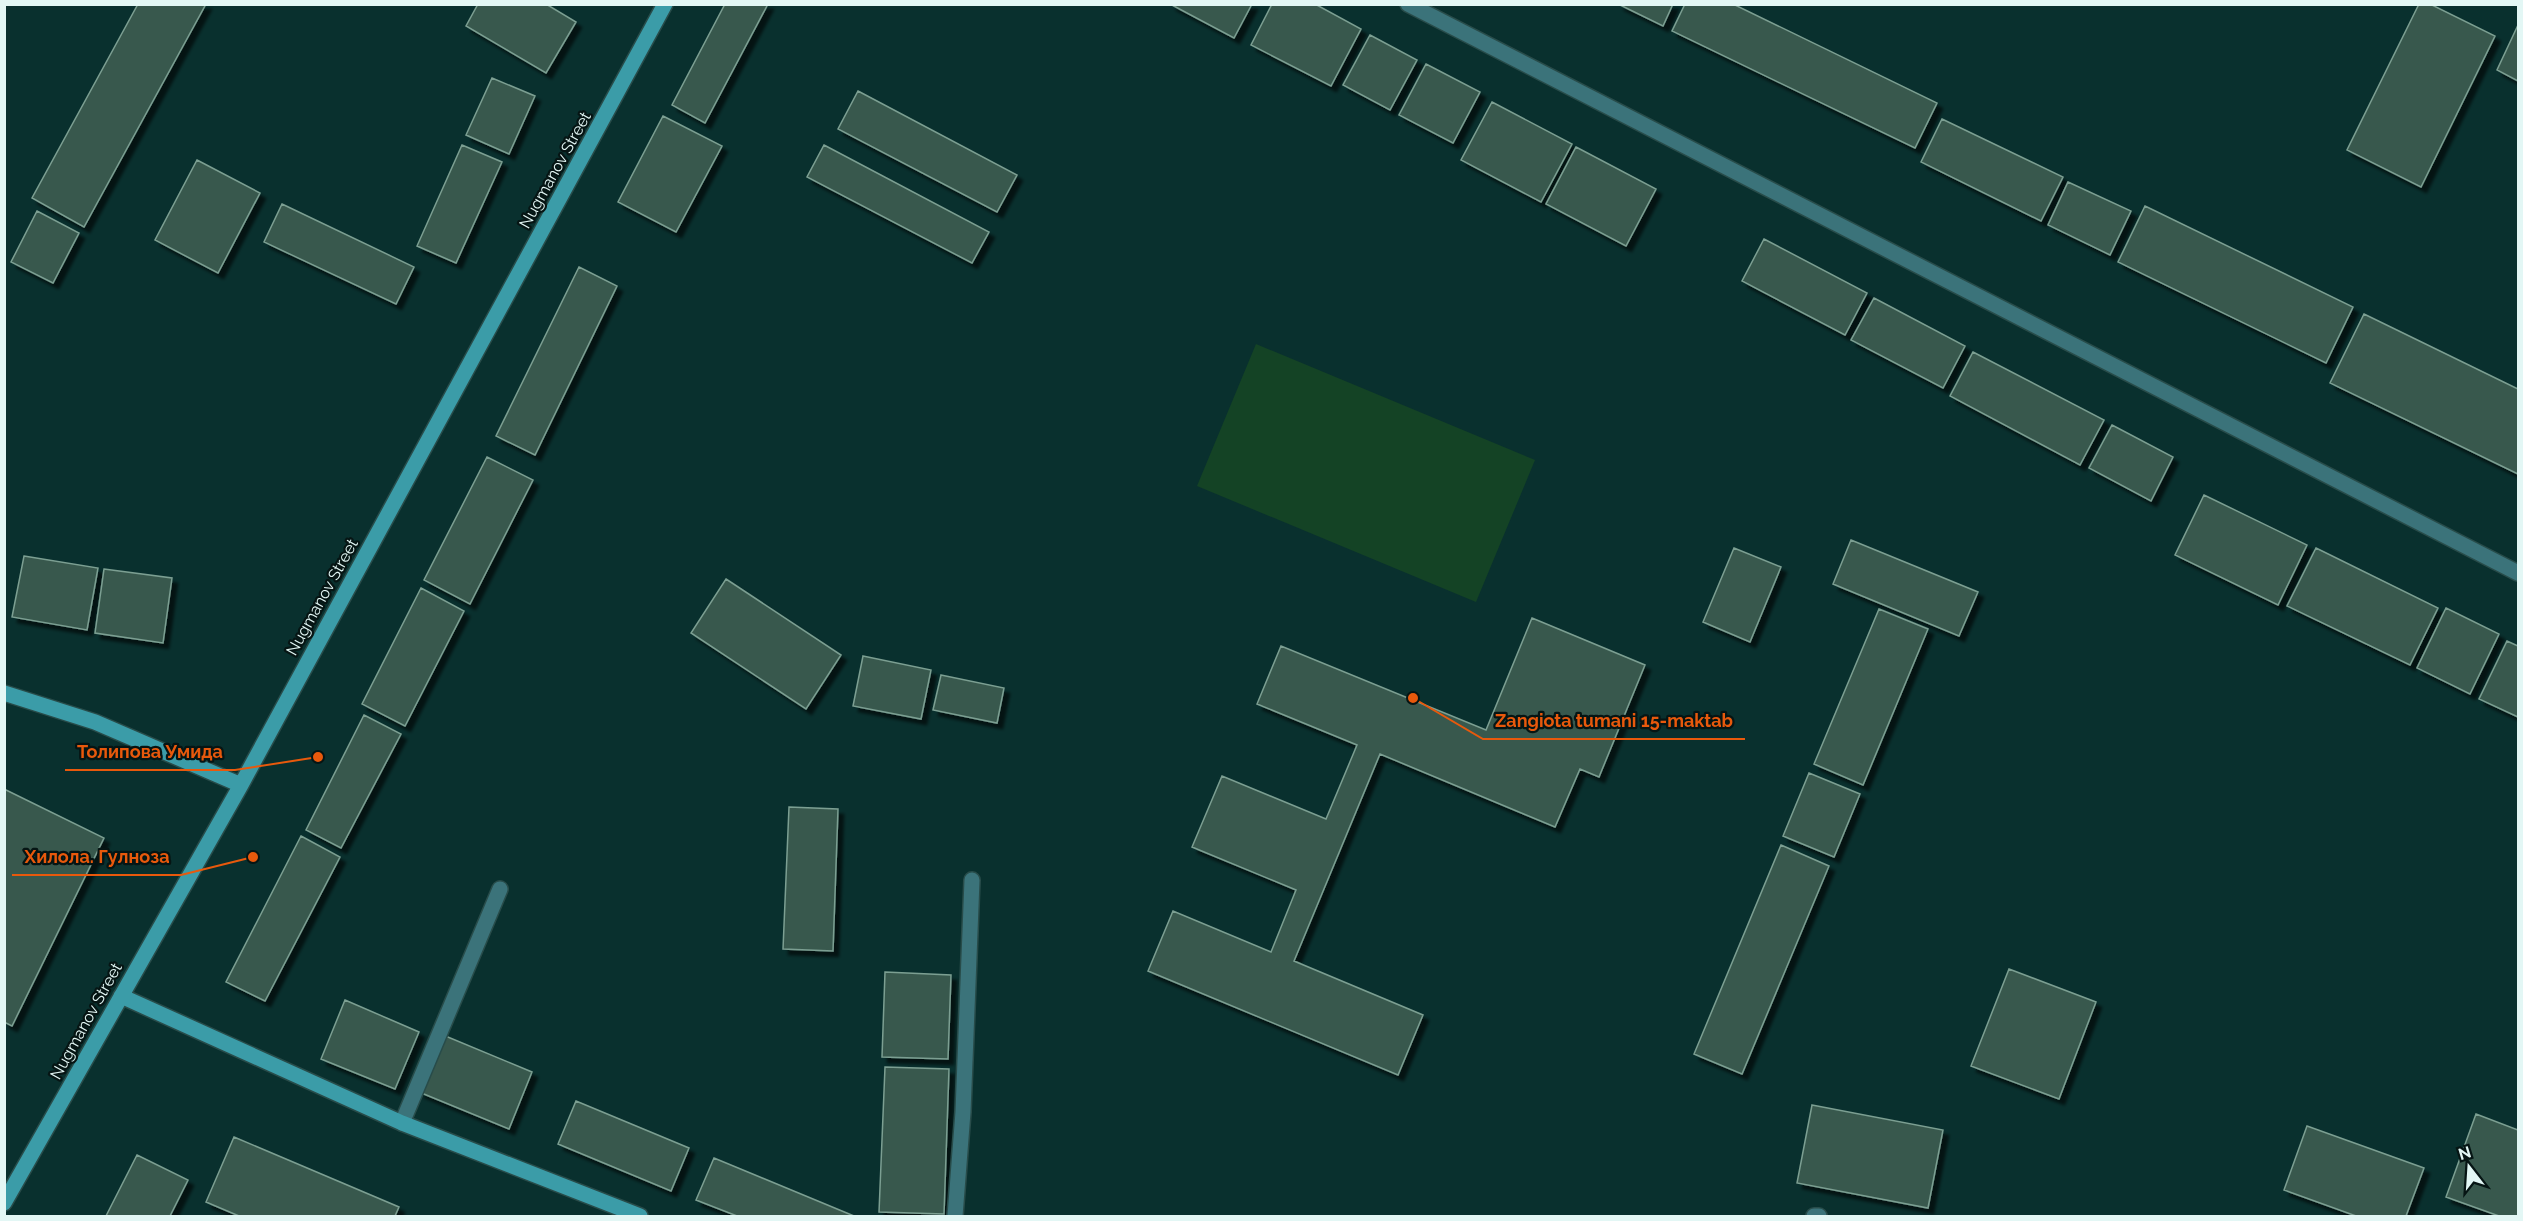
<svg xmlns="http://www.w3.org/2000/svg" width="2523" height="1221" font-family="Raleway,sans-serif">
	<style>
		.green { fill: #144325 }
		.building { fill: #39594e; stroke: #7c9f92; stroke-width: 1.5; filter: url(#shadow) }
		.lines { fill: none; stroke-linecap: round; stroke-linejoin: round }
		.street-casing { stroke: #284c4a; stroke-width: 18 }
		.secondary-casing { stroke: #284c4a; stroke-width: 18 }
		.street { stroke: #3b737a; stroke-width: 15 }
		.secondary { stroke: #3b9ca8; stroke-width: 15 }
		.labels { text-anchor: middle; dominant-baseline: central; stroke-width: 4.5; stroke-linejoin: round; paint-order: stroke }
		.street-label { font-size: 16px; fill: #e3f7f5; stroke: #061514 }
		.leader { fill: none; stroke: #e8590c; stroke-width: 2 }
		.callout-dot { fill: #e8590c; stroke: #061514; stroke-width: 2 }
		.callout-label { font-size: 18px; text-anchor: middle; font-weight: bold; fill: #e8590c; stroke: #061514; stroke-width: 4.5; stroke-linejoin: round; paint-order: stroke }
	</style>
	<defs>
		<filter id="shadow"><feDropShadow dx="5.5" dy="5.5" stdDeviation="1.5" flood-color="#0009"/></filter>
	</defs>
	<rect width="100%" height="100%" fill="#09302e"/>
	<path class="green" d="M 1256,344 L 1535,460 L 1476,602 L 1197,486 Z"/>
	<path class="building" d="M 138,4 L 206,4 L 84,227 L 32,198 Z
		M 478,4 L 546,4 L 576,22 L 546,73 L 466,26 Z
		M 725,4 L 768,4 L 705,123 L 672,105 Z
		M 1170,4 L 1252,4 L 1234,38 Z
		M 1272,4 L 1315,4 L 1361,29 L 1331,86 L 1251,45 Z
		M 1618,4 L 1673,4 L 1663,26 Z
		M 1685,4 L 1733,4 L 1937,103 L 1915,148 L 1672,31 Z
		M 2419,4 L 2430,4 L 2495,36 L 2421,187 L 2347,150 Z
		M 2518,25 L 2518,81 L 2497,70 Z
		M 1370,35 L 1417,60 L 1390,110 L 1343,85 Z
		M 1426,64 L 1480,92 L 1453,143 L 1399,115 Z
		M 492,78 L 535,96 L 509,154 L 466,135 Z
		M 858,91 L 1017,175 L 997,212 L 838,129 Z
		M 1492,102 L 1572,144 L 1541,202 L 1461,160 Z
		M 663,116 L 722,146 L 676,232 L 618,202 Z
		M 1942,119 L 2063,177 L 2041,221 L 1921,162 Z
		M 462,145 L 502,162 L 456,263 L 417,246 Z
		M 824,145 L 989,232 L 972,263 L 807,177 Z
		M 1576,147 L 1656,189 L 1626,246 L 1546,204 Z
		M 197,160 L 260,193 L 218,273 L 155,240 Z
		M 2068,182 L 2131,211 L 2110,255 L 2048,225 Z
		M 282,204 L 414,267 L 396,304 L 264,242 Z
		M 2145,206 L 2353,307 L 2326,363 L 2118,262 Z
		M 37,211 L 79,233 L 53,283 L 11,262 Z
		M 1764,239 L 1867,293 L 1845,335 L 1742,281 Z
		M 579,267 L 617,286 L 535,455 L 496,436 Z
		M 1874,298 L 1965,346 L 1943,388 L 1851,340 Z
		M 2364,314 L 2518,389 L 2518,474 L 2330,383 Z
		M 1973,352 L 2104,420 L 2080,465 L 1950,396 Z
		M 2112,425 L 2173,457 L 2151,501 L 2089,468 Z
		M 487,457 L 533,480 L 470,604 L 424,580 Z
		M 2204,495 L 2307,545 L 2278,605 L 2175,555 Z
		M 1851,540 L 1978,592 L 1959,636 L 1833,584 Z
		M 1734,548 L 1781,567 L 1750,642 L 1703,622 Z
		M 2316,548 L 2438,608 L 2410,665 L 2287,606 Z
		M 24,556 L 98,568 L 87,630 L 12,617 Z
		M 104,569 L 172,578 L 163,643 L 95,633 Z
		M 726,579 L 841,655 L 806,709 L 691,633 Z
		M 421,588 L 464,611 L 405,726 L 362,704 Z
		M 2446,608 L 2499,634 L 2470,694 L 2417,668 Z
		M 1879,609 L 1928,629 L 1863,785 L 1814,764 Z
		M 1532,618 L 1645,665 L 1599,777 L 1580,769 L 1555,827 L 1380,754 L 1294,961 L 1423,1015 L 1398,1075 L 1148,971 L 1173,911 L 1271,952 L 1296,890 L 1192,847 L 1222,776 L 1326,819 L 1357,745 L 1257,704 L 1281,646 L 1486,730 Z
		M 2507,641 L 2518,646 L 2518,717 L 2479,699 Z
		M 863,656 L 931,670 L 921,719 L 853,706 Z
		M 941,675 L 1004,688 L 997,723 L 933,710 Z
		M 364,715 L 401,734 L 341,848 L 306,830 Z
		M 1809,773 L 1860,794 L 1834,857 L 1783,836 Z
		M 4,789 L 104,838 L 12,1026 L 4,1022 Z
		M 789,807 L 838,809 L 833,951 L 783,949 Z
		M 301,836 L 340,857 L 265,1001 L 226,982 Z
		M 1781,845 L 1829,866 L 1742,1074 L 1694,1054 Z
		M 2009,969 L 2096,1002 L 2059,1099 L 1971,1066 Z
		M 885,972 L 951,975 L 948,1059 L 882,1057 Z
		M 345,1000 L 419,1032 L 395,1089 L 321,1059 Z
		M 443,1035 L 532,1072 L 509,1129 L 419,1092 Z
		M 885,1067 L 949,1069 L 944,1214 L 879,1212 Z
		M 576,1101 L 689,1148 L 671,1191 L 558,1144 Z
		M 1812,1105 L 1943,1130 L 1928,1208 L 1797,1183 Z
		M 2476,1114 L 2518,1130 L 2518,1216 L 2499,1216 L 2446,1197 Z
		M 2307,1126 L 2424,1168 L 2406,1216 L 2356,1216 L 2284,1190 Z
		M 234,1137 L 399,1207 L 395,1216 L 239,1216 L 206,1202 Z
		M 137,1155 L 188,1180 L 170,1216 L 106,1216 Z
		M 714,1158 L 854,1216 L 737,1216 L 696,1200 Z"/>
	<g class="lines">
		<g class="street-casing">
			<path id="street" d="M 1408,4 L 2518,573
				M 402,1123 L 500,889
				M 955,1216 L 963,1112 L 972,880
				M 1814,1216 L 1819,1216"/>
		</g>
		<g class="secondary-casing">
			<path id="secondary" d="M 4,693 L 95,722 L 241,785
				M 121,996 L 402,1123 L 640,1216
				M 4,1203 L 241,785 L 665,4"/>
		</g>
		<use href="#street" class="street"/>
		<use href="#secondary" class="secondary"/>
	</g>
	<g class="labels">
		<g class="street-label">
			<text transform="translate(555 170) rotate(-61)">Nugmanov Street</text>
			<text transform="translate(322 597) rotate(-61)">Nugmanov Street</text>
			<text transform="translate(86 1021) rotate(-61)">Nugmanov Street</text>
		</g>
	</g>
	<path class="leader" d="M1413 698L1483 739H1745M318 757L235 770H65M253 857L181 875H12"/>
	<g class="callout-dot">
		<circle cx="1413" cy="698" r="6"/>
		<circle cx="318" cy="757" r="6"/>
		<circle cx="253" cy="857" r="6"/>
	</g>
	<g class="callout-label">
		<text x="1614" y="727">Zangiota tumani 15-maktab</text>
		<text x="150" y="758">Толипова Умида</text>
		<text x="97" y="863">Хилола. Гулноза</text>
	</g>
	<rect width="2523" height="1221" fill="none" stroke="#e3f7f5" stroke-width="12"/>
	<g transform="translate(2469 1167) rotate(343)" stroke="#061514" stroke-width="4.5" paint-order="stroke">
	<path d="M0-4.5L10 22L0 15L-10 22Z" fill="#e3f7f5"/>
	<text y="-9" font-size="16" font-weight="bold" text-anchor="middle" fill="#e3f7f5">N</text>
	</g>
</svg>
